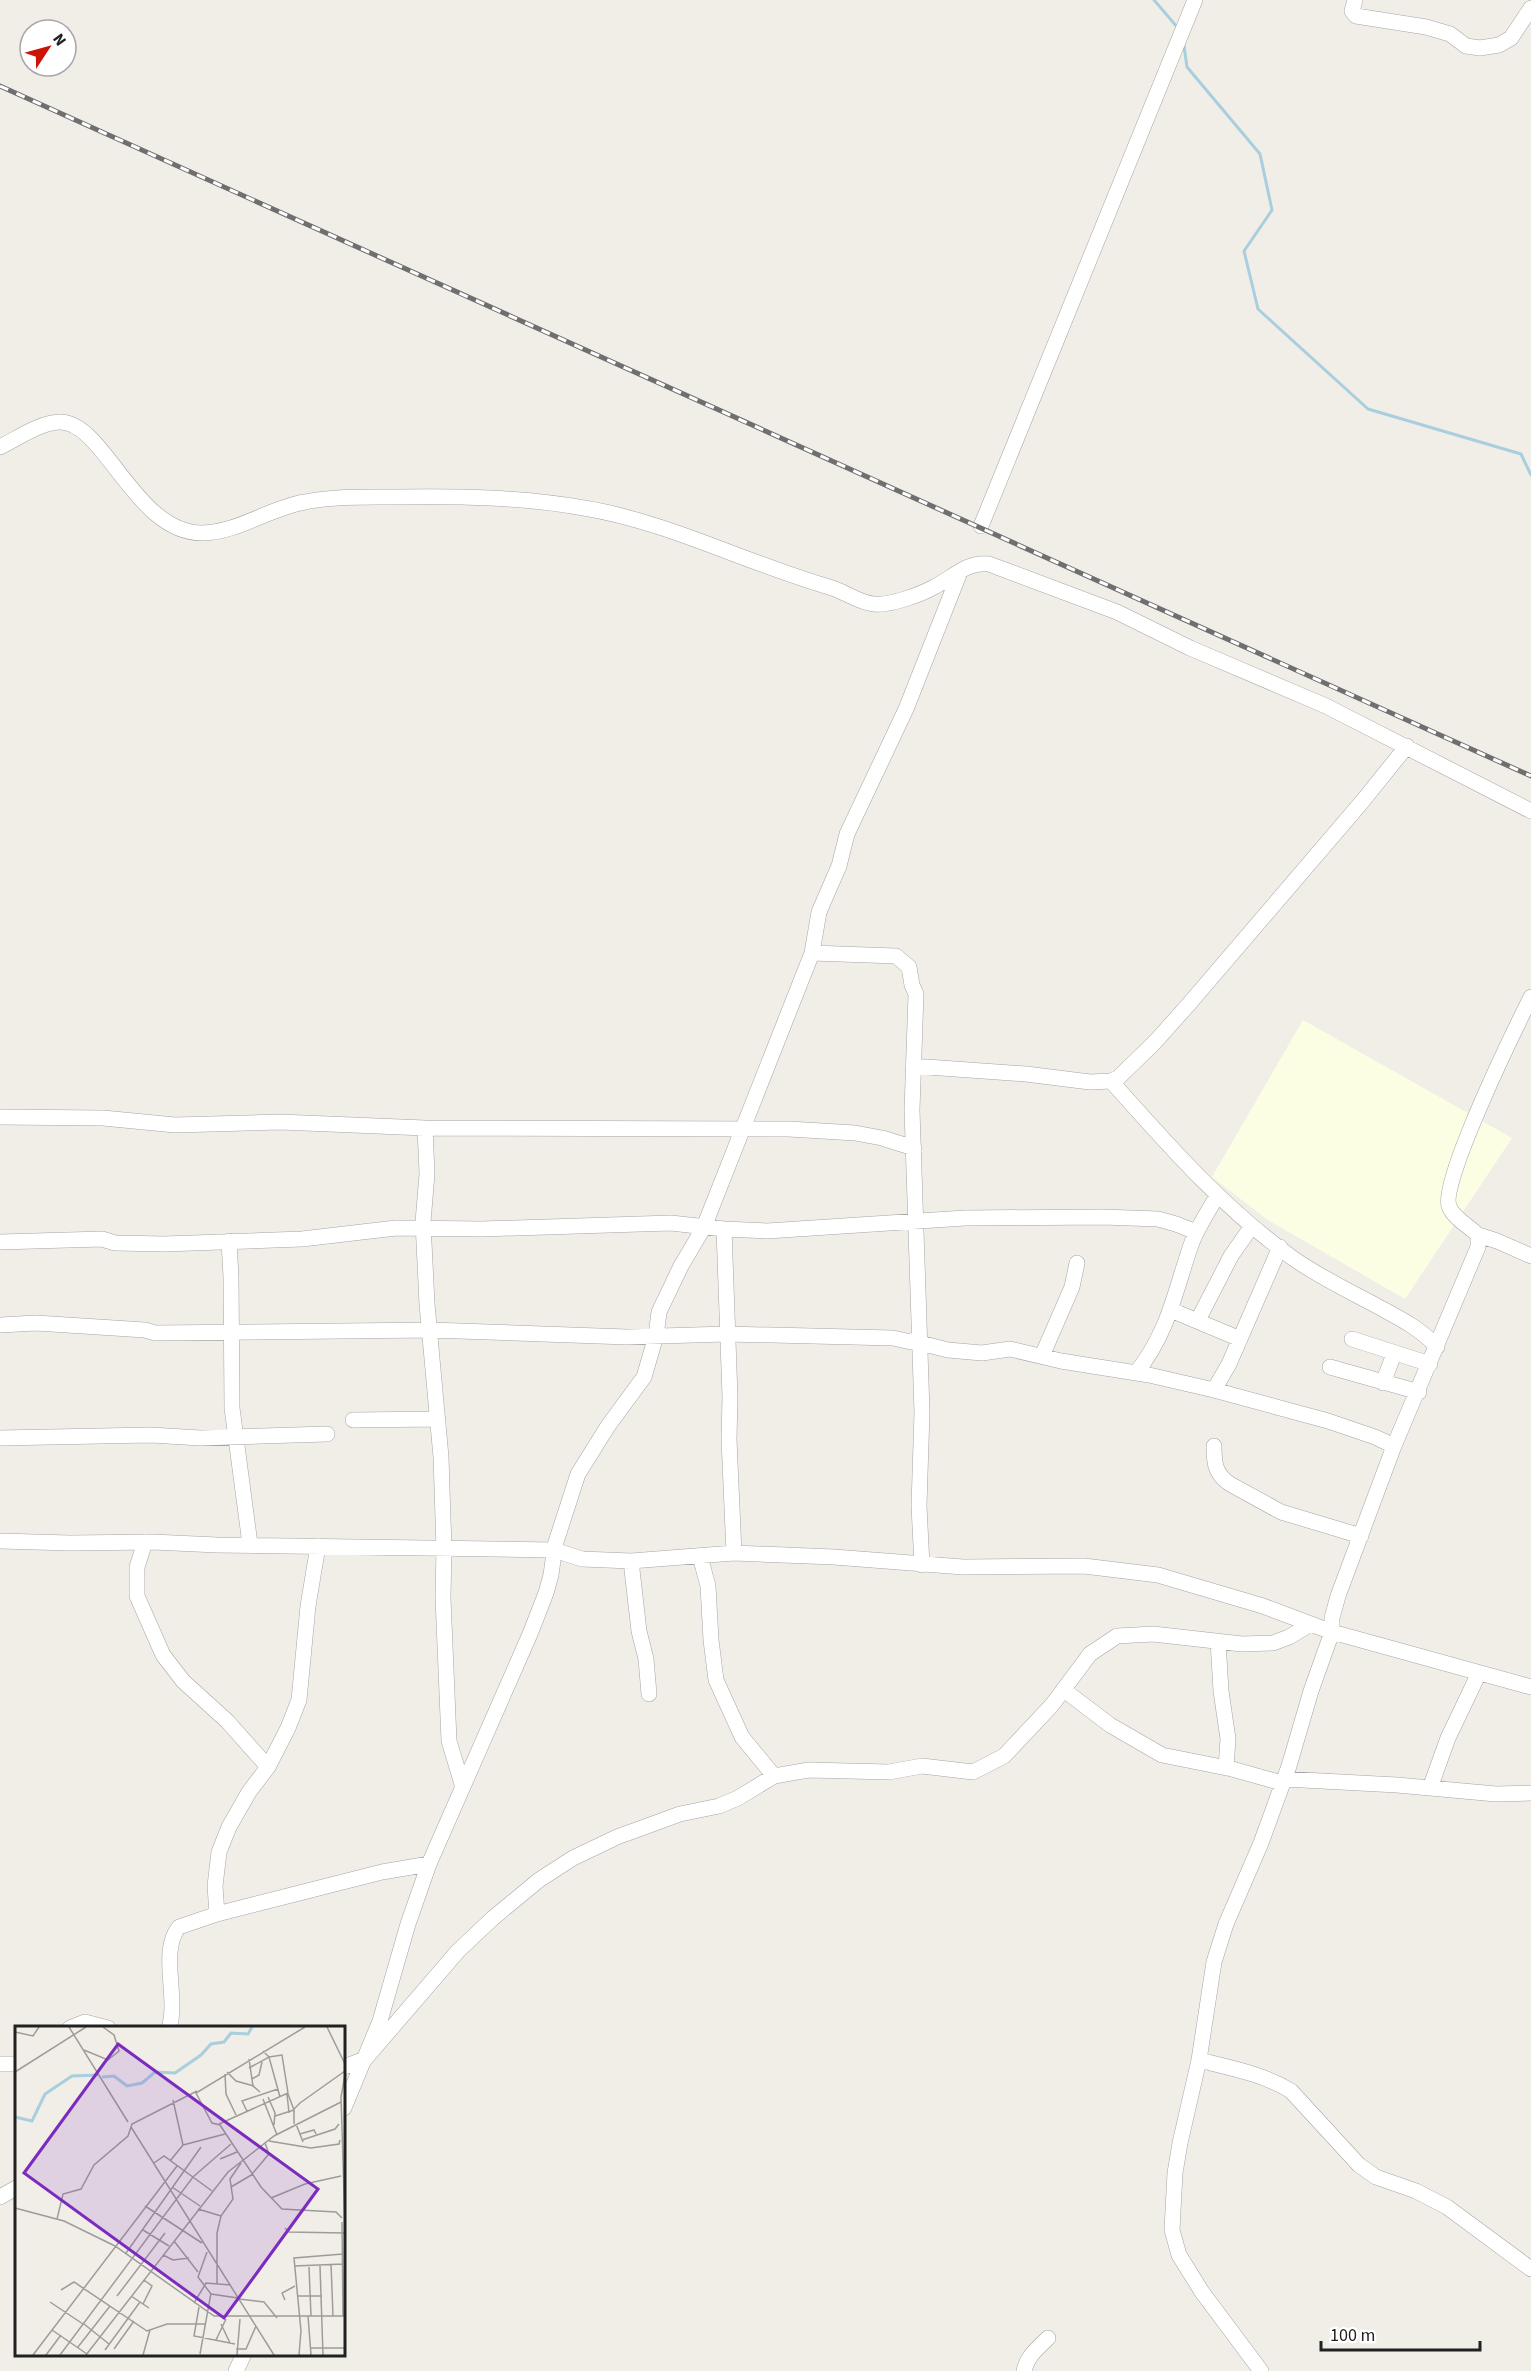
<svg xmlns="http://www.w3.org/2000/svg" width="1531" height="2371" font-family="'Source Sans 3',sans-serif">
	<style>
		.education { fill: #fcfee3 }
		.lines { fill: none; stroke-linecap: round; stroke-linejoin: round }
		.stream { stroke: #a9cedd; stroke-width: 3 }
		.minor-casing { stroke: #a5a5a5; stroke-width: 16 }
		.minor { stroke: #fff; stroke-width: 15 }
		.rail-casing { stroke: #6f6f6f; stroke-width: 5 }
		.rail { stroke: #fff; stroke-width: 3; stroke-dasharray: 9; stroke-linecap: butt }
		.inset-river { fill: none; stroke: #a9cedd; stroke-width: 3 }
		.inset-road { fill: none; stroke: #9e9c98; stroke-width: 1.5 }
		.view { fill: #7b2cbf; fill-opacity: 0.15; stroke: #7b2cbf; stroke-width: 3 }
		.inset-edge { fill: none; stroke: #212121; stroke-width: 3 }
	</style>
	<rect width="100%" height="100%" fill="#f1eee8"/>
	<path class="education" d="M 1303,1020 L 1512,1138 L 1405,1299 L 1268,1220 L 1212,1177 Z"/>
	<g class="lines">
		<path class="stream" d="M 1154,0 L 1178,28
			M 1184,46 L 1187,67 L 1260,154 L 1272,210 L 1244,251 L 1258,309 L 1368,409 L 1521,454 L 1531,475"/>
		<g class="minor-casing">
			<path id="minor" d="M 1355,0 L 1352,11 L 1356,16 L 1426,27 L 1450,34 L 1466,46 L 1480,48 L 1499,45 L 1511,38 L 1531,8
				M 0,447 C 18,438 39,423 59,422 C 104,420 135,534 203,533 C 239,532 269,508 305,502 C 335,496 366,497 396,497 C 458,496 522,497 584,508 C 669,522 746,563 829,587 C 844,591 859,603 874,604 C 890,606 922,594 936,586 C 953,577 968,561 989,564 L 1117,612 L 1190,648 L 1326,706 L 1531,811
				M 981,526 L 1195,0
				M 812,953 L 896,956 L 909,967 L 912,985 L 916,994 L 912,1110 L 922,1412 L 919,1506 L 922,1565
				M 913,1066 L 1026,1074 L 1090,1082 L 1111,1081 L 1118,1078 L 1155,1042 L 1189,1004 L 1361,803 L 1407,746
				M 1111,1081 C 1168,1145 1224,1209 1294,1259 C 1320,1277 1349,1291 1377,1306 C 1399,1318 1420,1328 1437,1347
				M 0,1117 L 103,1118 L 175,1125 L 280,1122 L 425,1128 L 789,1129 L 855,1133 L 882,1138 L 914,1148
				M 425,1128 L 427,1174 L 423,1222 L 427,1304 L 441,1457 L 444,1549 L 443,1598 L 449,1741 L 462,1784
				M 724,1229 L 730,1397 L 729,1439 L 734,1553
				M 1478,1235 L 1497,1241 L 1531,1256
				M 229,1241 L 231,1277 L 232,1408 L 250,1544
				M 0,1242 L 102,1239 L 115,1243 L 164,1244 L 302,1239 L 396,1228 L 482,1229 L 671,1223 L 724,1229 L 767,1231 L 965,1218 L 1102,1217 L 1158,1219 L 1176,1224 L 1196,1232
				M 1171,1310 L 1240,1339
				M 1198,1320 L 1231,1256 L 1252,1226
				M 0,1325 L 36,1323 L 145,1330 L 155,1333 L 430,1330 L 627,1337 L 727,1334 L 893,1338 L 911,1342 L 918,1339 L 924,1344 L 948,1350 L 982,1353 L 1010,1349 L 1061,1361 L 1149,1375 L 1214,1390 L 1328,1421 L 1375,1437 L 1394,1446
				M 1352,1339 L 1430,1364
				M 1042,1356 L 1072,1287 L 1077,1263
				M 1330,1367 L 1419,1392
				M 1136,1373 C 1169,1331 1174,1294 1191,1245 C 1197,1228 1208,1212 1217,1196
				M 1383,1383 L 1394,1354
				M 1214,1390 L 1229,1364 L 1280,1247
				M 353,1420 L 438,1419
				M 0,1438 L 151,1435 L 200,1438 L 327,1434
				M 1214,1446 C 1214,1463 1215,1474 1230,1484 L 1281,1512 L 1361,1536
				M 0,1541 L 70,1543 L 153,1542 L 217,1545 L 554,1550 L 582,1559 L 631,1561 L 734,1553 L 834,1557 L 963,1567 L 1084,1566 L 1158,1575 L 1263,1606 L 1332,1632 L 1531,1687
				M 145,1542 L 137,1567 L 137,1596 L 163,1655 L 183,1681 L 227,1721 L 268,1767
				M 700,1556 L 708,1586 L 711,1640 L 716,1680 L 742,1737 L 774,1776
				M 631,1561 L 639,1631 L 646,1659 L 649,1694
				M 1218,1641 L 1221,1691 L 1228,1739 L 1226,1768
				M 1064,1690 L 1110,1725 L 1162,1755 L 1232,1769 L 1282,1783
				M 1284,1779 L 1397,1785 L 1496,1794 L 1531,1793
				M 1430,1788 L 1448,1738 L 1479,1673
				M 217,1914 L 215,1886 L 219,1852 L 229,1827 L 249,1792 L 268,1767 L 288,1728 L 299,1700 L 308,1606 L 318,1546
				M 70,2028 L 85,2022 L 108,2028
				M 169,2028 C 179,1999 159,1951 179,1927 L 217,1914 L 382,1872 L 429,1864
				M 1199,2060 C 1231,2068 1263,2074 1291,2091 L 1359,2165 L 1376,2177 L 1416,2191 L 1447,2207 L 1531,2269
				M 0,2064 L 16,2064
				M 344,2067 L 365,2059 L 458,1951 L 493,1918 L 539,1880 L 573,1858 L 617,1837 L 680,1814 L 719,1806 L 738,1798 L 774,1776 L 809,1770 L 889,1772 L 922,1766 L 973,1772 L 1004,1756 L 1052,1705 L 1090,1654 L 1117,1636 L 1153,1634 L 1242,1644 L 1273,1643 L 1289,1637 L 1309,1625
				M 344,2108 L 380,2021 L 408,1924 L 429,1864 L 530,1634 L 546,1593 L 551,1575 L 555,1545 L 578,1474 L 608,1426 L 644,1377 L 656,1336 L 659,1312 L 681,1266 L 704,1227 L 812,953 L 819,912 L 839,866 L 847,834 L 906,709 L 960,572
				M 0,2197 L 16,2188
				M 236,2371 L 244,2354
				M 1024,2371 C 1027,2356 1038,2348 1048,2338
				M 1261,2371 L 1202,2292 L 1179,2255 L 1172,2230 L 1175,2173 L 1180,2143 L 1199,2060 L 1214,1962 L 1226,1924 L 1261,1843 L 1289,1766 L 1311,1691 L 1332,1632 L 1332,1618 L 1338,1596 L 1394,1446 L 1478,1247 L 1478,1235 C 1469,1226 1453,1218 1449,1206 C 1440,1182 1516,1027 1531,997"/>
		</g>
		<use href="#minor" class="minor"/>
		<g class="rail-casing">
			<path id="rail" d="M 0,86 L 1531,776"/>
		</g>
		<use href="#rail" class="rail"/>
	</g>
	<g transform="translate(15 2026)">
		<rect width="330" height="330" fill="#f1eee8"/>
		<path class="inset-river" d="M 87,51 L 99,50 L 112,60 L 127,57 L 140,46 L 160,47 L 186,29 L 196,18 L 209,16 L 216,7 L 233,8 L 237,1M 0,91 L 17,95 L 30,68 L 57,50 L 83,49"/>
		<path class="inset-road" d="M 54,1 L 113,96M 290,1 L 181,67 L 197,97 L 205,99 L 246,161 L 267,183 L 321,186 L 327,192M 312,1 L 330,38M 0,6 L 18,10 L 24,1M 69,24 L 93,34 L 104,25 L 99,9 L 88,1M 234,33 L 238,60 L 245,66M 234,42 L 254,31 L 265,71M 0,46 L 71,1M 212,46 L 221,55 L 239,60M 210,48 L 211,68 L 221,89M 330,49 L 326,71 L 330,199M 237,53 L 244,49 L 247,36M 272,68 L 274,87M 253,71 L 260,87 L 259,99M 248,73 L 262,109M 232,85 L 227,75 L 263,63M 260,90 L 279,84 L 273,68M 204,98 L 273,67 L 267,29 L 254,31 L 248,25M 279,98 L 279,83 L 285,77 L 330,45M 281,98 L 288,116M 116,101 L 259,329M 285,108 L 299,104 L 301,108M 287,114 L 320,103 L 324,98M 254,115 L 296,122 L 324,118 L 325,114M 168,119 L 210,108M 205,133 L 222,126M 155,135 L 168,119 L 158,74M 139,137 L 149,130 L 197,165M 237,148 L 254,128 L 250,117M 157,161 L 185,180M 216,161 L 238,148M 256,172 L 290,158 L 326,150M 130,180 L 187,217M 0,182 L 49,195 L 100,220 L 199,290 L 330,290M 183,183 L 206,190M 42,193 L 48,168 L 66,163 L 79,139 L 113,110 L 117,98 L 182,65M 327,196 L 328,290M 270,202 L 274,206 L 330,207M 128,204 L 154,220M 159,215 L 183,246M 192,226 L 183,251 L 196,268 L 223,272M 111,227 L 186,121M 148,229 L 158,234 L 174,232M 316,238 L 318,290M 279,240 L 328,238M 305,240 L 308,329M 294,241 L 296,290M 202,259 L 202,207 L 206,190 L 218,173 L 215,153 L 226,137M 46,264 L 59,256 L 132,305 L 152,298 L 191,298M 102,270 L 150,207M 116,270 L 134,282M 282,270 L 307,270M 224,273 L 249,276 L 262,292M 270,274 L 267,267 L 280,260M 35,276 L 68,298M 179,277 L 191,257 L 216,259M 128,278 L 137,260 L 129,254M 184,281 L 179,310 L 220,318M 293,290 L 296,329M 69,298 L 94,318M 206,298 L 215,317M 37,304 L 72,328M 201,314 L 211,293M 63,321 L 95,280M 296,322 L 330,322M 99,323 L 119,295M 221,323 L 231,323 L 241,300M 90,324 L 125,276M 185,328 L 196,267M 18,329 L 162,140M 31,329 L 46,309M 45,329 L 178,151 L 216,118M 71,329 L 213,146 L 259,110 L 326,76M 128,329 L 135,304M 222,329 L 225,293M 284,329 L 286,305 L 279,232 L 328,228"/>
		<path class="view" d="M 103,18 L 303,163 L 209,292 L 9,147 Z"/>
		<rect width="330" height="330" class="inset-edge"/>
	</g>
	<g transform="translate(48 48) rotate(54)"><circle r="28" fill="#ffffff" stroke="#a6a6a6" stroke-width="1.5"/>
	<path d="M0-4.5L10 22L0 15L-10 22Z" fill="#cc1305"/>
	<text y="-9" font-size="16" font-weight="bold" text-anchor="middle" fill="#212121">N</text>
	</g>
	<path d="M1321 2341v9h159v-9" fill="none" stroke="#212121" stroke-width="3"/>
	<text x="1330" y="2341" font-size="18" fill="#212121" stroke="#ffffff" stroke-width="4.5" paint-order="stroke">100 m</text>
</svg>
